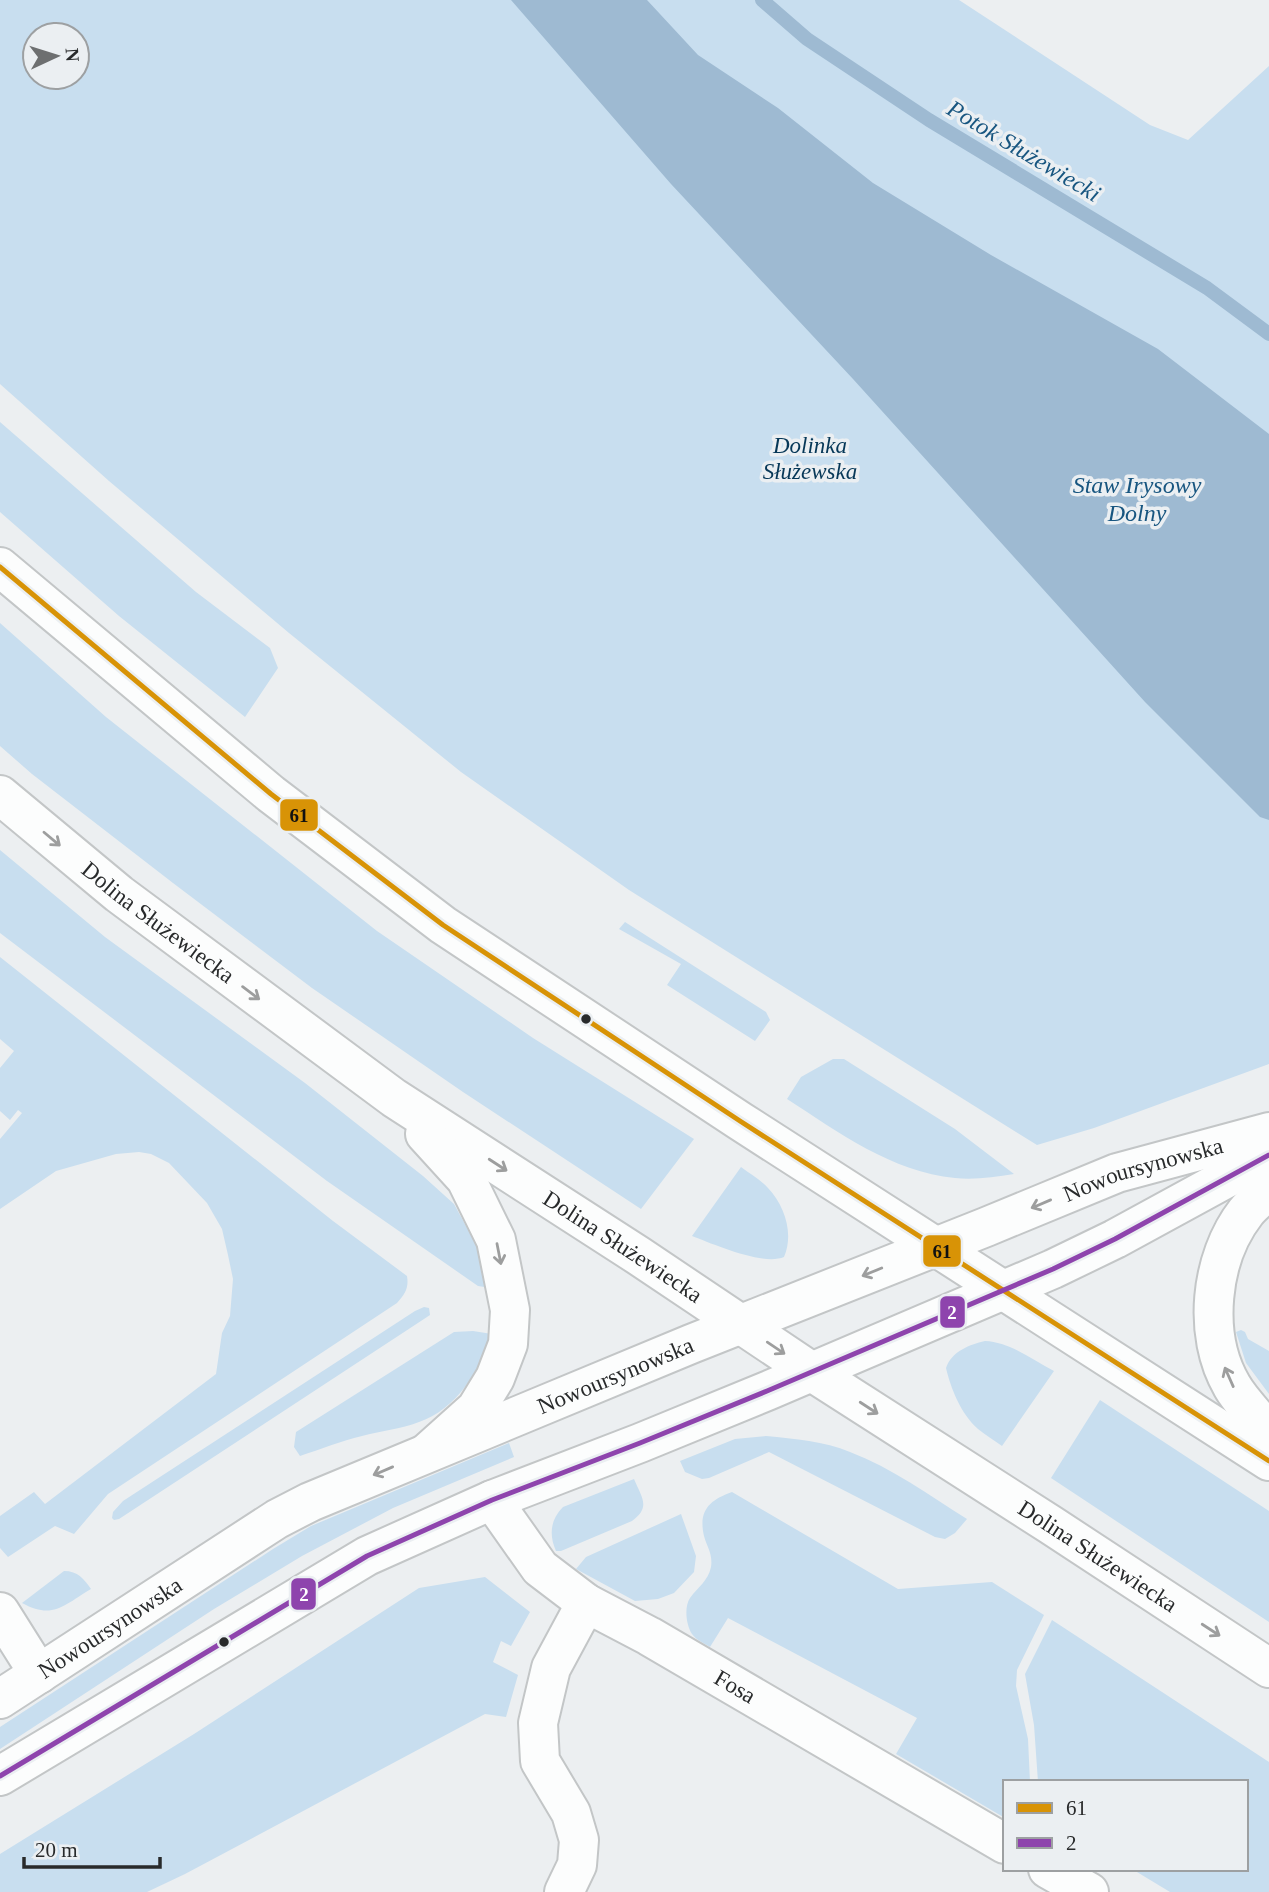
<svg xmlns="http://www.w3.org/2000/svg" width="1269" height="1892" font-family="'Times New Roman',serif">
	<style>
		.green { fill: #c8deef; fill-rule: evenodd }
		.water { fill: #9ebad2 }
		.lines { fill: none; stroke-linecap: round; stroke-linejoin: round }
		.stream { stroke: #9ebad2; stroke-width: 14 }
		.minor-casing { stroke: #c3c6c7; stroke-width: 42 }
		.major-casing { stroke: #c3c6c7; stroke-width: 42 }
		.minor { stroke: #fcfdfd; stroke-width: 38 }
		.major { stroke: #fcfdfd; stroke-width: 38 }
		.bus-1-casing { stroke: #ebeff2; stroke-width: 10 }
		.bus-2-casing { stroke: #ebeff2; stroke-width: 10 }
		.bus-1 { stroke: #d89306; stroke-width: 5 }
		.bus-2 { stroke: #8e44ad; stroke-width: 5 }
		.oneway { stroke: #9d9e9e }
		.bus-dot { fill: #282a2b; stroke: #ebeff2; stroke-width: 2.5 }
		.labels { text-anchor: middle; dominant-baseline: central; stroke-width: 7; stroke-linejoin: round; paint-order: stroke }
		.park-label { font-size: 23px; font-style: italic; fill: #073858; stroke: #ebeff2 }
		.street-label { font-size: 23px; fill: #282a2b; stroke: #ebeff2 }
		.water-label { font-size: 24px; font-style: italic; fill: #185680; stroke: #ebeff2 }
		.line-badge { stroke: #ebeff2; stroke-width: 2.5 }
		.badge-label { font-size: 19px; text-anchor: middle; font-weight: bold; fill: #fff }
		.pale-badge-label { font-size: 19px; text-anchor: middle; font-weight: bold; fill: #111 }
	</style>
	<rect width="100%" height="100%" fill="#eceff1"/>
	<path class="green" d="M 0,0 L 959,0 L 1150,125 L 1188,140 L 1269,66 L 1269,1064 L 1094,1128 L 1037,1145 L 629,890 L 461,772 L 289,633 L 109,481 L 0,384 ZM 35,35 L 77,35 L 77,77 L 35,77 Z
		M 0,422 L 196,592 L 270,648 L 278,668 L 245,717 L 119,616 L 0,512 Z
		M 0,623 L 106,717 L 377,931 L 533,1038 L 694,1139 L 641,1209 L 463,1092 L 312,988 L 173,883 L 32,774 L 0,746 Z
		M 0,850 L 105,937 L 305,1083 L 423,1176 L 454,1204 L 478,1248 L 491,1288 L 478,1286 L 327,1181 L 0,933 Z
		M 625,922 L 766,1012 L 770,1020 L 755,1041 L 667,985 L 681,964 L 619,929 Z
		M 0,957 L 333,1221 L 407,1276 C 409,1288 405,1294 397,1303 L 108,1494 L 74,1534 L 55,1526 L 8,1557 L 0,1548 L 0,1516 L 34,1492 L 45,1504 L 216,1374 L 222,1333 L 230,1316 L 233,1279 L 228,1255 L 222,1229 L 207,1203 L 169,1163 L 151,1154 L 139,1152 L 116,1154 L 56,1171 L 0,1209 L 0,1139 L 22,1113 L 18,1110 L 10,1120 L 0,1111 L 0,1068 L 14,1051 L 0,1039 Z
		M 833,1059 L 844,1059 L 955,1129 L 1014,1174 C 994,1177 975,1180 955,1178 C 892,1172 838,1132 787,1099 L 801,1077 Z
		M 741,1167 C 750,1174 761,1180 768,1188 C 785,1206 794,1234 784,1257 C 763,1266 713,1244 692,1236 Z
		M 424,1307 L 429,1308 L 430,1315 L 424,1319 L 119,1519 L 114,1520 L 112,1518 L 113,1512 L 123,1501 L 415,1311 Z
		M 1241,1330 L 1245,1332 L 1248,1339 L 1269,1351 L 1269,1394 L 1246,1363 L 1236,1332 Z
		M 473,1331 L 492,1334 C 480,1370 457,1409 419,1422 C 401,1429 380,1431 362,1436 C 341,1441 321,1449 300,1456 L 294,1447 L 296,1432 L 454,1332 Z
		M 985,1341 C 1010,1342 1033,1360 1054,1371 L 1002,1446 C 994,1440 985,1435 978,1429 C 961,1414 951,1389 946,1368 C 952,1351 969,1345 985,1341 Z
		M 1100,1400 L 1269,1511 L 1269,1622 L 1051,1478 Z
		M 766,1436 C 795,1439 824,1441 850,1452 C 892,1468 929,1495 967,1519 L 955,1533 L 945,1539 L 935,1537 L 769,1452 L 709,1478 L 702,1479 L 685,1472 L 680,1461 L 735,1439 Z
		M 509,1443 L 514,1457 L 393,1508 L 302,1556 L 214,1609 L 0,1749 L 0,1727 L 273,1549 L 311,1526 Z
		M 634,1479 C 642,1498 651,1507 632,1521 L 561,1551 L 556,1551 C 549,1535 550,1520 563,1507 Z
		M 732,1492 L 898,1589 L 992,1582 L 1044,1615 L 1017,1670 L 1016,1686 L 1028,1739 L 1030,1782 L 1005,1782 L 1005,1818 L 896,1754 L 917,1718 L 728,1618 L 710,1647 C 704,1643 696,1640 692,1634 C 686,1625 684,1607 690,1598 C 698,1587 708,1581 711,1567 C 713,1554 707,1547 704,1536 C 698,1510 710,1500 732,1492 Z
		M 681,1514 L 696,1556 L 694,1572 L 674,1593 L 658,1599 L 635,1601 L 576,1569 L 586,1557 Z
		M 64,1571 C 78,1571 84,1579 91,1589 C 64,1605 53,1620 22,1603 Z
		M 485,1577 L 530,1612 L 511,1646 L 501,1641 L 493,1662 L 518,1675 L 506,1717 L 485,1714 L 185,1874 L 147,1892 L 0,1892 L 0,1854 L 194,1734 L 419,1588 Z
		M 1052,1620 L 1269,1762 L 1269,1892 L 1170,1892 L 1132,1869 L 1246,1869 L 1246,1782 L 1038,1782 L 1034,1725 L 1025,1674 Z"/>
	<path class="water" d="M 511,0 L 647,0 L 698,55 L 778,108 L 873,183 L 991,255 L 1158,349 L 1269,434 L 1269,820 L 1260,817 L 1145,702 L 853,379 L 671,184 Z"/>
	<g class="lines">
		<path class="stream" d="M 762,0 L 807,39 L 929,120 L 1207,288 L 1269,334"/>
		<g class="minor-casing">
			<g id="minor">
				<path id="s1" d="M 492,1500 L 540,1568 L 586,1603 L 649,1636 L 1005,1844"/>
				<path d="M 0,1612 L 39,1674"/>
				<path id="s2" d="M 0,1699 L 277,1519 L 310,1502 L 691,1344 L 986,1227 L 1117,1173 L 1269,1132"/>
				<path d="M 0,1776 L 367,1556 L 492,1500 L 640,1443 L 767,1391 L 1053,1269 L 1115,1239 L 1269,1155"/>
				<path d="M 1048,1869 L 1089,1892"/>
				<path d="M 564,1892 L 577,1865 L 579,1840 L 571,1813 L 540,1761 L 538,1723 L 551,1668 L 586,1603"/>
			</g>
		</g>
		<g class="major-casing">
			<g id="major">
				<path d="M 0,567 L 271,794 L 443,925 L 740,1121 L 1269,1461"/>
				<path id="s3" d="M 0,795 L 119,894 L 394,1098 L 639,1256 L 812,1372 L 1051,1525 L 1269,1668"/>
				<path d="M 425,1134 L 466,1179 L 496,1240 L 510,1310 L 508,1344 L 495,1378 L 476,1409 L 428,1452"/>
				<path d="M 1269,1189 C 1262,1197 1252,1204 1246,1212 C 1210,1258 1202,1335 1232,1386 C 1241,1402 1257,1417 1269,1432"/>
			</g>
		</g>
		<use href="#minor" class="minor"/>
		<use href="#major" class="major"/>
		<g class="bus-1-casing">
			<path id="bus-1" d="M 0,567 L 271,794 L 443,925 L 740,1121 L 1269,1461"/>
		</g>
		<g class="bus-2-casing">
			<path id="bus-2" d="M 0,1776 L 367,1556 L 492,1500 L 640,1443 L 767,1391 L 1053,1269 L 1115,1239 L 1269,1155"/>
		</g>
		<use href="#bus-1" class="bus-1"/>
		<use href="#bus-2" class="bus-2"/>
	</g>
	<defs><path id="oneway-shaft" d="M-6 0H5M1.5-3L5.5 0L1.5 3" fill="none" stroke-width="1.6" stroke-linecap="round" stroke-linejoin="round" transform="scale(1.75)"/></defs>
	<g class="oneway">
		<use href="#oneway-shaft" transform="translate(52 839) rotate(40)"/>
		<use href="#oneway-shaft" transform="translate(251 993) rotate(37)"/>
		<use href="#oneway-shaft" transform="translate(498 1165) rotate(33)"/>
		<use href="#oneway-shaft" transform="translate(1041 1204) rotate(157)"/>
		<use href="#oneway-shaft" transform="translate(499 1254) rotate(79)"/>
		<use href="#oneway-shaft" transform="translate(872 1272) rotate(158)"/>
		<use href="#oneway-shaft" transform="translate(776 1348) rotate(34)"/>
		<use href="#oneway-shaft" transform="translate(1229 1377) rotate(-114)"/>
		<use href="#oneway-shaft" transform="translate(869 1408) rotate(33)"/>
		<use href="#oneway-shaft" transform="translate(383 1471) rotate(157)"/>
		<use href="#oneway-shaft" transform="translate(1211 1630) rotate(33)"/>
	</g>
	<g class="bus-dot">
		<circle cx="586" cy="1019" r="6"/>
		<circle cx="224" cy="1642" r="6"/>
	</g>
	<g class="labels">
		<g class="park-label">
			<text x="810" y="445">Dolinka<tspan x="810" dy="26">Służewska</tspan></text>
		</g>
		<g class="street-label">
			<text stroke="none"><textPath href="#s3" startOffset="203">Dolina Służewiecka</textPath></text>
			<text stroke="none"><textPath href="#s2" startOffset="1265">Nowoursynowska</textPath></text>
			<text stroke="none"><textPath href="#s3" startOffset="770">Dolina Służewiecka</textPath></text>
			<text stroke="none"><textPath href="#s2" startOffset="698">Nowoursynowska</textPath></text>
			<text stroke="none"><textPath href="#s3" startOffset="1337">Dolina Służewiecka</textPath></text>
			<text stroke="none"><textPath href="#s2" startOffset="131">Nowoursynowska</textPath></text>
			<text stroke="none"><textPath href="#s1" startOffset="312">Fosa</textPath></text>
		</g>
		<g class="water-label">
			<text transform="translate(1024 151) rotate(31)">Potok Służewiecki</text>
			<text x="1137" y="485">Staw Irysowy<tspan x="1137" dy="28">Dolny</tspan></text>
		</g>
	</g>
	<g class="line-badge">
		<rect x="279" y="798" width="40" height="34" rx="7" fill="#d89306"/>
		<rect x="922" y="1234" width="40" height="34" rx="7" fill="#d89306"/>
		<rect x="939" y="1295" width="27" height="34" rx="7" fill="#8e44ad"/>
		<rect x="290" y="1577" width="27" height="34" rx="7" fill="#8e44ad"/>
	</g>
	<g class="badge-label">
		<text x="952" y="1319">2</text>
		<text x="304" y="1601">2</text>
	</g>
	<g class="pale-badge-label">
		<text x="299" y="822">61</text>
		<text x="942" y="1258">61</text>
	</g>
	<rect x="1003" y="1780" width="245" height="91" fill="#ebeff2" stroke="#9da0a2" stroke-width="2"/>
	<rect x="1017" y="1803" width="35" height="10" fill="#d89306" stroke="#9da0a2" stroke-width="2"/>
	<text x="1066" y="1815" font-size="21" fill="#282a2b">61</text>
	<rect x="1017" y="1838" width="35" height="10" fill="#8e44ad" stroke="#9da0a2" stroke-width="2"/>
	<text x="1066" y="1850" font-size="21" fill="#282a2b">2</text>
	<g transform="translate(56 56) rotate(86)"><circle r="33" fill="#ebeff2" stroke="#9da0a2" stroke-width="2"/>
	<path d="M0-5L12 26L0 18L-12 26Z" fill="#6d6f70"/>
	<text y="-10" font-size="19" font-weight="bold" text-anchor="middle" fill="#282a2b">N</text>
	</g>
	<path d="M24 1857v10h136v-10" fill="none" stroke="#282a2b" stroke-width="3.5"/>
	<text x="35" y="1857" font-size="21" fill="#282a2b" stroke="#ebeff2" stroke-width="5" paint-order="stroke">20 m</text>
</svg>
